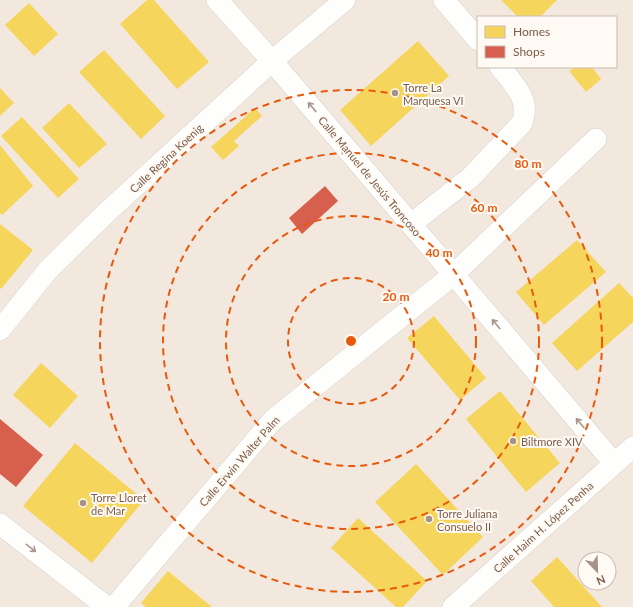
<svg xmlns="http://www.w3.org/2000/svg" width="633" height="607" font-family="Lato,sans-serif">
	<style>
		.residential { fill: #f2e8de; fill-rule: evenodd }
		.homes { fill: #f6d55c }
		.shops { fill: #d6604d }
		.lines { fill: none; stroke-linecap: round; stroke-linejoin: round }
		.minor-casing { stroke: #d7d1cb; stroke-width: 22 }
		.minor { stroke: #fefefd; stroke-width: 21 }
		.oneway { stroke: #a8958b }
		.ring { fill: none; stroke: #e8590c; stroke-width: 2; stroke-dasharray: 7 5 }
		.poi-dot { fill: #a69286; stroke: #fffaf3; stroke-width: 1.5 }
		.labels { text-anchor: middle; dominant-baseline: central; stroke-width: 4; stroke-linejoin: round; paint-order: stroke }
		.poi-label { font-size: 11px; fill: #7a5c4d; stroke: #fffaf3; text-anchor: start }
		.street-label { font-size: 11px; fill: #7a5c4d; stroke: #fffaf3 }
		.centre { fill: #e8590c; stroke: #fffaf3; stroke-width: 2 }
		.ring-label { font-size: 12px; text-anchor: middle; font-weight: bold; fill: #e8590c; stroke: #fffaf3; stroke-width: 4; stroke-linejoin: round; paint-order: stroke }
	</style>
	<rect width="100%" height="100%" fill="#f9f5f0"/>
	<path class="residential" d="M 0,0 L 633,0 L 633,607 L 0,607 ZM 478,17 L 616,17 L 616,67 L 478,67 ZM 585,559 L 609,559 L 609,583 L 585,583 Z"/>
	<path class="homes" d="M 147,0 L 154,0 L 209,62 L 177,89 L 120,24 Z
		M 501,0 L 557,0 L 540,17 L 518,17 Z
		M 29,3 L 58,34 L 34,56 L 5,25 Z
		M 418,41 L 449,76 L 371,146 L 340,110 Z
		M 104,50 L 165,116 L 141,139 L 79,72 Z
		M 576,67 L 592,67 L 601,79 L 586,92 L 569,71 Z
		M 0,88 L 14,103 L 0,116 Z
		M 69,103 L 107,144 L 79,168 L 42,128 Z
		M 255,108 L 262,116 L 234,141 L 239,146 L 223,160 L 211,147 Z
		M 22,117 L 79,179 L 58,198 L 1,136 Z
		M 0,145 L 33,186 L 2,215 L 0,213 Z
		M 0,224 L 33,250 L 1,289 L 0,288 Z
		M 577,240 L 606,272 L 544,325 L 516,292 Z
		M 619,283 L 633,298 L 633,322 L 577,371 L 552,343 Z
		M 434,316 L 486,378 L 460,400 L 407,338 Z
		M 41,363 L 78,396 L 50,428 L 13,395 Z
		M 500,391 L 560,463 L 526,492 L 466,419 Z
		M 75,443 L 144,500 L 92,563 L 23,506 Z
		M 416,464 L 483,537 L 443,575 L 375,502 Z
		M 358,518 L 427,581 L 403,607 L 396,607 L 331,548 Z
		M 557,557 L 602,607 L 554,607 L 531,581 Z
		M 168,571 L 212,607 L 146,607 L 141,603 Z"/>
	<path class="shops" d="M 325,186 L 338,201 L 302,234 L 289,218 Z
		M 0,419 L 43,455 L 16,487 L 0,474 Z"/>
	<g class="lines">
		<g class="minor-casing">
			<path id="minor" d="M 217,0 L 272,61 L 614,463
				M 444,0 L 478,40
				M 411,224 L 470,178 L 522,123 C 531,100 514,84 500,67
				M 0,330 L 48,270 L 106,213 L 272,61 L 345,0
				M 0,524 L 107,607
				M 114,607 L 273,420 L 454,274 L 596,139
				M 453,607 L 633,447"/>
		</g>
		<use href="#minor" class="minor"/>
	</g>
	<defs><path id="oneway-shaft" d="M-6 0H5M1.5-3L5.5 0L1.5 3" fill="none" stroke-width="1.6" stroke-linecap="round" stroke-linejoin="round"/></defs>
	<g class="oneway">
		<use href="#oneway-shaft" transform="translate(312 107) rotate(-130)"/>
		<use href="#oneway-shaft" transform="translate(496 324) rotate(-130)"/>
		<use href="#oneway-shaft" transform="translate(580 423) rotate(-130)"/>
		<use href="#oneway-shaft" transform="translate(31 548) rotate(38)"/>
	</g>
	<g class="ring">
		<circle cx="351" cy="341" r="63"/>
		<circle cx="351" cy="341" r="125"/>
		<circle cx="351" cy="341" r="188"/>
		<circle cx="351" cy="341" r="251"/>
	</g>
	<g class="poi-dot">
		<circle cx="395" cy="93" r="4"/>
		<circle cx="513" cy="441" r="4"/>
		<circle cx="83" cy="503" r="4"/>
		<circle cx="429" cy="519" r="4"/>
	</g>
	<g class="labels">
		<g class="poi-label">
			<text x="403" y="87">Torre La<tspan x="403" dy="13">Marquesa VI</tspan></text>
			<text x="521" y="441">Biltmore XIV</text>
			<text x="91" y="497">Torre Lloret<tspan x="91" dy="13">de Mar</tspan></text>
			<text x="437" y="513">Torre Juliana<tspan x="437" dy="13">Consuelo II</tspan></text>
		</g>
		<g class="street-label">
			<text transform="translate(166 158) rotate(-43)">Calle Regina Koenig</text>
			<text transform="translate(370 176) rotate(50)">Calle Manuel de Jesús Troncoso</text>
			<text transform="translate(239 461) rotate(-49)">Calle Erwin Walter Palm</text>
			<text transform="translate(543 527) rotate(-42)">Calle Haim H. López Penha</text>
		</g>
	</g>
	<circle cx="351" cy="341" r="6" class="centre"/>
	<g class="ring-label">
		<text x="528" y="168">80 m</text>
		<text x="484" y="212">60 m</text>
		<text x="439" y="257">40 m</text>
		<text x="396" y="301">20 m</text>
	</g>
	<rect x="477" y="16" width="140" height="52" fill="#fffaf3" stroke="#cabbb1"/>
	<rect x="485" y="26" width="20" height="12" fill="#f6d55c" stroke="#cabbb1"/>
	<text x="513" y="36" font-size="12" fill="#7a5c4d">Homes</text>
	<rect x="485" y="46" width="20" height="12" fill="#d6604d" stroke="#cabbb1"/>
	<text x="513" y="56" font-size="12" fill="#7a5c4d">Shops</text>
	<g transform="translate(597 571) rotate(157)"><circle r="19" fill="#fffaf3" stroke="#cabbb1"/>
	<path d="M0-3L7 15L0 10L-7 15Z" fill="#a69286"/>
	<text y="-6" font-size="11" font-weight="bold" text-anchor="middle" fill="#7a5c4d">N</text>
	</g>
</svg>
